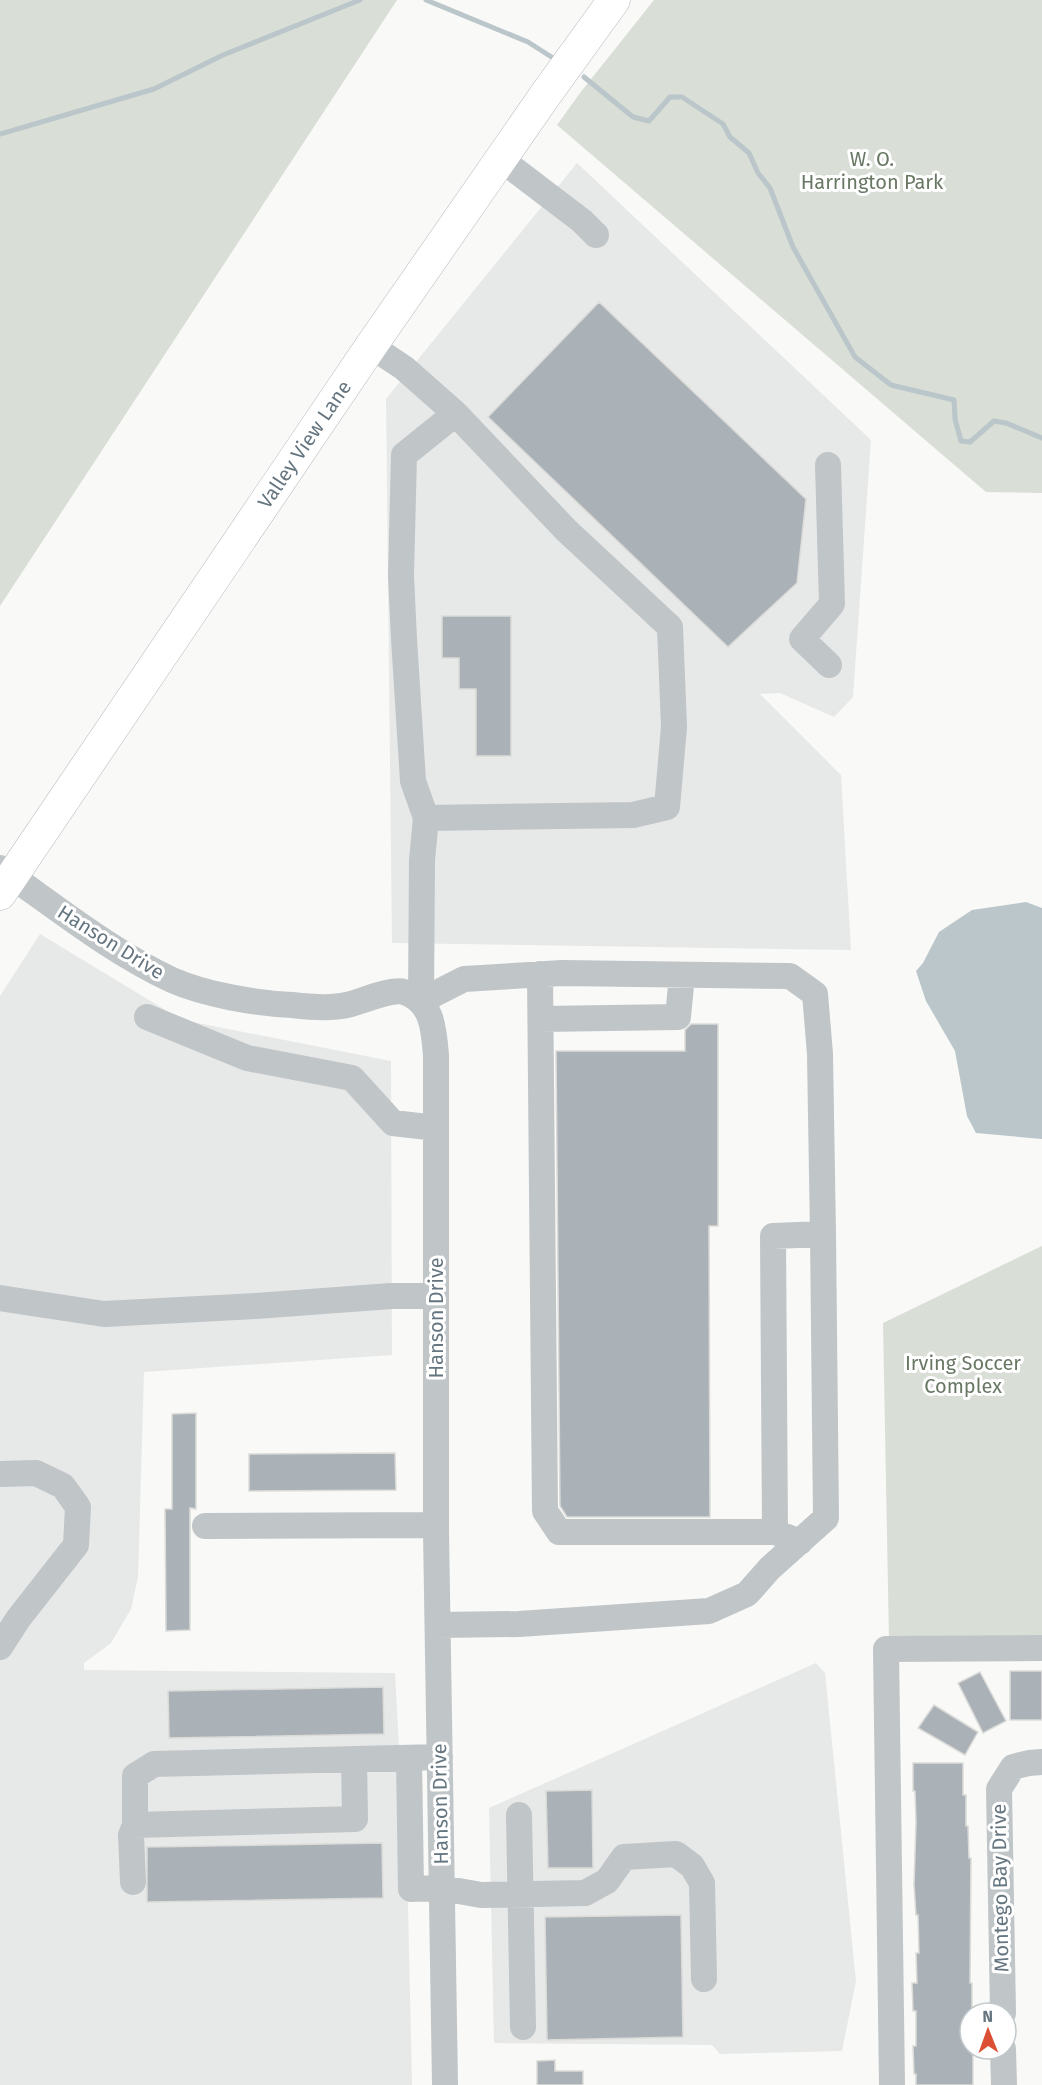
<svg xmlns="http://www.w3.org/2000/svg" width="1042" height="2085" font-family="'Fira Sans',sans-serif">
	<style>
		.built { fill: #e7e8e8 }
		.green { fill: #d9ded6 }
		.water { fill: #bac6ca }
		.lines { fill: none; stroke-linecap: round; stroke-linejoin: round }
		.stream { stroke: #bac6ca; stroke-width: 5 }
		.building { fill: #aab2b7; stroke: #dbdbd9; stroke-width: 1.5 }
		.major-casing { stroke: #b4b9bd; stroke-width: 33 }
		.minor { stroke: #c0c5c8; stroke-width: 26 }
		.major { stroke: #fff; stroke-width: 32 }
		.labels { text-anchor: middle; dominant-baseline: central; stroke-width: 6; stroke-linejoin: round; paint-order: stroke }
		.park-label { font-size: 20px; fill: #697864; stroke: #fff }
		.street-label { font-size: 20px; fill: #667680; stroke: #fff }
	</style>
	<rect width="100%" height="100%" fill="#f9f9f7"/>
	<path class="built" d="M 577,163 L 871,440 L 853,697 L 834,717 L 780,693 L 760,694 L 841,775 L 851,950 L 392,943 L 386,399 Z
		M 40,934 L 182,1020 L 391,1061 L 392,1355 L 144,1372 L 138,1577 L 131,1609 L 111,1643 L 84,1663 L 84,1670 L 395,1673 L 408,1907 L 412,2085 L 0,2085 L 0,996 Z
		M 816,1663 L 825,1673 L 856,1981 L 842,2051 L 720,2054 L 712,2045 L 494,2043 L 489,1808 Z"/>
	<path class="green" d="M 0,0 L 397,0 L 0,606 Z
		M 654,0 L 1042,0 L 1042,493 L 986,492 L 557,125 L 580,93 Z
		M 1042,1246 L 1042,1637 L 889,1640 L 883,1323 Z"/>
	<path class="water" d="M 1026,902 L 1042,908 L 1042,1139 L 976,1133 L 967,1116 L 955,1051 L 926,1001 L 916,971 L 923,963 L 939,932 L 972,910 Z"/>
	<g class="lines">
		<path class="stream" d="M 426,0 L 528,42 L 553,58
			M 584,77 L 633,117 L 649,121 L 670,97 L 682,97 L 723,124 L 730,137 L 749,153 L 758,173 L 770,188 L 793,247 L 855,357 L 891,385 L 954,400 L 955,419 L 961,441 L 970,442 L 994,421 L 1006,423 L 1042,438
			M 0,134 L 154,89 L 223,55 L 360,0"/>
	</g>
	<path class="building" d="M 599,302 L 806,499 L 797,583 L 728,647 L 488,417 Z
		M 442,616 L 511,616 L 511,756 L 476,756 L 476,689 L 459,689 L 459,658 L 442,658 Z
		M 691,1024 L 718,1024 L 718,1226 L 709,1226 L 710,1517 L 567,1517 L 560,1506 L 556,1051 L 685,1051 L 685,1030 Z
		M 196,1413 L 196,1509 L 190,1508 L 190,1630 L 166,1631 L 165,1509 L 172,1509 L 172,1414 Z
		M 395,1453 L 396,1490 L 249,1491 L 249,1454 Z
		M 1010,1671 L 1042,1671 L 1042,1720 L 1010,1720 Z
		M 980,1672 L 1006,1721 L 983,1733 L 958,1683 Z
		M 383,1687 L 384,1734 L 169,1738 L 168,1691 Z
		M 934,1705 L 978,1732 L 965,1755 L 918,1728 Z
		M 913,1763 L 963,1763 L 963,1795 L 966,1795 L 966,1826 L 968,1826 L 969,1858 L 971,1858 L 970,1983 L 972,1983 L 972,2010 L 970,2010 L 970,2049 L 973,2049 L 973,2085 L 916,2085 L 916,2074 L 914,2074 L 913,2046 L 916,2046 L 916,2011 L 913,2011 L 912,1983 L 917,1983 L 916,1953 L 919,1953 L 918,1915 L 916,1915 L 914,1885 L 916,1822 L 915,1791 L 913,1791 Z
		M 592,1790 L 593,1868 L 548,1868 L 546,1791 Z
		M 382,1843 L 383,1898 L 147,1902 L 147,1847 Z
		M 681,1915 L 683,2037 L 547,2040 L 545,1917 Z
		M 555,2060 L 555,2071 L 583,2071 L 583,2085 L 537,2085 L 537,2061 Z"/>
	<g class="lines">
		<g class="major-casing">
			<g id="major">
				<path id="s1" d="M 0,894 L 371,346 L 546,94 L 614,0"/>
			</g>
		</g>
		<path class="minor" d="M 502,160 L 582,221 L 596,235
			M 371,346 L 404,368 L 455,413 L 566,530 L 670,627 L 674,727 L 667,807 L 633,815 L 426,818 L 413,781 L 404,639 L 401,576 L 404,455 L 455,414
			M 828,465 L 832,604 L 802,639 L 829,665
			M 426,818 L 422,860 L 421,1001 L 464,979 L 562,973 L 790,976 L 815,994 L 820,1054 L 823,1234 L 826,1518 L 770,1568 L 747,1594 L 709,1611 L 519,1624 L 438,1625
			M 0,868 C 56,907 110,951 172,980 C 206,995 255,1003 292,1005 C 309,1007 330,1009 347,1005 C 360,1002 392,988 404,992 C 433,1001 434,1031 436,1056 L 436,1531 L 445,2085
			M 540,974 L 545,1511 L 559,1532 L 775,1532 L 800,1542
			M 147,1017 L 247,1058 L 352,1078 L 393,1123 L 436,1128
			M 541,1019 L 678,1017 L 682,975
			M 0,1298 L 104,1314 L 256,1306 L 391,1296 L 436,1296
			M 0,1474 L 36,1473 L 63,1486 L 78,1507 L 76,1545 L 18,1619 L 0,1647
			M 205,1526 L 436,1525
			M 775,1532 L 773,1236 L 823,1234
			M 409,1758 L 411,1889 L 442,1888 L 481,1895 L 585,1893 L 607,1881 L 624,1857 L 676,1854 L 692,1866 L 702,1883 L 704,1979
			M 354,1759 L 355,1819 L 135,1825 L 135,1776 L 154,1764 L 440,1757
			M 519,1815 L 523,2027
			M 133,1882 L 131,1835 L 135,1825
			M 1003,2013 L 999,1789 L 1013,1767 L 1029,1763 L 1042,1762
			M 1003,2049 L 1004,2085
			M 892,2085 L 886,1649 L 1042,1648"/>
		<use href="#major" class="major"/>
	</g>
	<g class="labels">
		<g class="park-label">
			<text x="872" y="159">W. O.<tspan x="872" dy="23">Harrington Park</tspan></text>
			<text x="963" y="1363">Irving Soccer<tspan x="963" dy="23">Complex</tspan></text>
		</g>
		<g class="street-label">
			<text stroke="none"><textPath href="#s1" startOffset="543">Valley View Lane</textPath></text>
			<text transform="translate(111 942) rotate(32)">Hanson Drive</text>
			<text transform="translate(436 1318) rotate(-90)">Hanson Drive</text>
			<text transform="translate(440 1804) rotate(-91)">Hanson Drive</text>
			<text transform="translate(1000 1888) rotate(-91)">Montego Bay Drive</text>
		</g>
	</g>
	<g transform="translate(988 2031) rotate(359)"><circle r="28" fill="#ffffff" stroke="#c2c8cc" stroke-width="1.5"/>
	<path d="M0-4.5L10 22L0 15L-10 22Z" fill="#db5035"/>
	<text y="-9" font-size="16" font-weight="bold" text-anchor="middle" fill="#667680">N</text>
	</g>
</svg>
